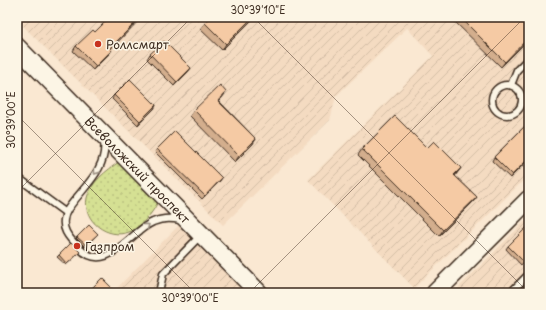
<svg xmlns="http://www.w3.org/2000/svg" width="546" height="310" font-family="'Playpen Sans',sans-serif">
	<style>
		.industrial { fill: url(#industrial-furrows) }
		.grass { fill: url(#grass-dots); stroke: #888558 }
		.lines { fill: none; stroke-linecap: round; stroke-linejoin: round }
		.lane-casing { stroke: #3b2a1e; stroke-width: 9 }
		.secondary-casing { stroke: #3b2a1e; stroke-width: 20 }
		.lane { stroke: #fcf5e5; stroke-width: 6 }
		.secondary { stroke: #fcf5e5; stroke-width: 17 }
		.wall { fill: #d3ae8d; stroke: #3b2a1e }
		.shaded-wall { fill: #ac8d73; stroke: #3b2a1e }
		.building { fill: #f5caa4; stroke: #3b2a1e }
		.oneway { stroke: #9c9082 }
		.ticks { fill: none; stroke: #3b2a1e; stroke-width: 1; stroke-opacity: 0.45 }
		.poi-dot { fill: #c8321e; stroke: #fcf5e5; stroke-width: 1.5 }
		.labels { text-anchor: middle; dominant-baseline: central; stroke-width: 3; stroke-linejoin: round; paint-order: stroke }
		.poi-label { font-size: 12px; fill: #3b2a1e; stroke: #fcf5e5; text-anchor: start }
		.street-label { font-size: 12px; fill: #3b2a1e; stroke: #fcf5e5 }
		.neatline { fill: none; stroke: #3b2a1e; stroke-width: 1.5 }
		.ticks-label { font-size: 10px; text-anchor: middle; fill: #3b2a1e }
	</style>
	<defs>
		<pattern id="industrial-furrows" width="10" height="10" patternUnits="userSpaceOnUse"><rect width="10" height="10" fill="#f4dbc1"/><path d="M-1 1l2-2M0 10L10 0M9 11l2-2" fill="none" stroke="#d2bca5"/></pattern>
		<pattern id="grass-dots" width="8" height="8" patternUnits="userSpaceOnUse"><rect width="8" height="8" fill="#d5e093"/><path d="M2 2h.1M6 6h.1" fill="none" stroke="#b8c07e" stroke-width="1.8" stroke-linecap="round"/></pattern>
	</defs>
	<rect width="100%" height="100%" fill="#fae8d2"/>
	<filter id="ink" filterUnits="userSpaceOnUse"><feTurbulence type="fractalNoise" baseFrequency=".025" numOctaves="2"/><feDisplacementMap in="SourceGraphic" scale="8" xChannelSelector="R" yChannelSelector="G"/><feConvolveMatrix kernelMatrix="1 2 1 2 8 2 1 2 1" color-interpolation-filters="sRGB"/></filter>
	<g filter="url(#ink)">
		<path class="industrial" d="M 17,17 L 529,17 L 529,175 L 414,288 L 308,180 L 433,56 L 407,28 L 336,96 L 330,120 L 223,225 L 17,20 Z
			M 529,217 L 529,293 L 453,293 Z
			M 180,224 L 249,293 L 112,293 Z"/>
		<path class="grass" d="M 119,162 L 158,202 C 152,214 141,227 129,232 C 108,240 82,221 87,198 C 90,183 107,170 119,162 Z"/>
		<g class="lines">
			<g class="lane-casing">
				<path id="lane" d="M492 100a15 15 0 1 1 30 0a15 15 0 1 1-30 0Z
					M 511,85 L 517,70 L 529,58
					M 104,141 C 108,169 83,187 68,209 C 64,215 62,224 66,232 C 69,238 74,243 79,248 C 107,276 129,232 153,222 C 162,218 171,218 180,220
					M 17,177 L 66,213
					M 159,293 L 163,274 L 200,236
					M 510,293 L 529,274"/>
			</g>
			<g class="secondary-casing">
				<g id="secondary">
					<path id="s1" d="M 17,47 L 259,293"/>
					<path d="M 435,293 L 529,199"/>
				</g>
			</g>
			<use href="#lane" class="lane"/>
			<use href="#secondary" class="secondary"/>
		</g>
		<path class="wall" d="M 210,17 L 255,17 L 222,50 L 200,29 Z
			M 450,17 L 529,17 L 529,39 L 501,67 Z
			M 95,32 L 111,49 L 109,54 L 93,70 L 73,51 L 76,46 Z
			M 150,54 L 191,68 L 187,73 L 174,86 L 147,59 Z
			M 114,95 L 156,105 L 154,109 L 138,125 L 112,99 Z
			M 222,98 L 219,101 L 256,139 L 252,145 L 235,162 L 190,116 L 194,110 Z
			M 529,122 L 529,159 L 510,178 L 492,161 L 494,157 Z
			M 427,148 L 461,168 L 455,176 L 477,197 L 472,203 L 439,236 L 358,155 L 362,149 Z
			M 157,149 L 222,178 L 220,181 L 202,199 L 155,152 Z
			M 98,234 L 85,247 L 76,238 L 77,237 Z
			M 508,246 L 529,256 L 521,265 L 506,249 Z
			M 80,252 L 66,265 L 57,257 L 59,255 Z
			M 92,288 L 112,288 L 108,293 L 95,293 L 91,289 Z"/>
		<path class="shaded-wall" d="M 141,17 L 142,17 L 107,53 L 110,48 Z
			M 253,17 L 255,17 L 222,50 L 226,44 Z
			M 529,37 L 529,39 L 501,67 L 505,62 Z
			M 112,50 L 109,54 L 93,70 L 96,66 Z
			M 191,68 L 187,73 L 174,86 L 177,82 Z
			M 226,92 L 222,98 L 214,106 L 218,101 Z
			M 156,105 L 154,109 L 138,125 L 140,121 Z
			M 256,139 L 252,145 L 235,162 L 239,156 Z
			M 529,158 L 529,159 L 510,178 L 512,175 Z
			M 461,168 L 457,173 L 450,181 L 454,175 Z
			M 477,197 L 472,203 L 439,236 L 443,230 Z"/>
		<path class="building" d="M 110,17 L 141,17 L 110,48 L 112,50 L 96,66 L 76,46 L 93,30 L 95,32 Z
			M 210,17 L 253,17 L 226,44 L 205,23 Z
			M 460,17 L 529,17 L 529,37 L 505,62 Z
			M 164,41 L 191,68 L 177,82 L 150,54 Z
			M 130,79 L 156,105 L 140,121 L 114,95 Z
			M 220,85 L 226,92 L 218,101 L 256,139 L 239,156 L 194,110 Z
			M 395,116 L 427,148 L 434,141 L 461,168 L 454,175 L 477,197 L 443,230 L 362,149 Z
			M 529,122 L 529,158 L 512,175 L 494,157 Z
			M 175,131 L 222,178 L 205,196 L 157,149 Z
			M 89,225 L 98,234 L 86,245 L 77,237 Z
			M 529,225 L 529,255 L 523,261 L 508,246 Z
			M 71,243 L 80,252 L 67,264 L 59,255 Z
			M 102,278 L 112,288 L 108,293 L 98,293 L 92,288 Z
			M 529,290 L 529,293 L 526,293 Z"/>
		<defs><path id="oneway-chevron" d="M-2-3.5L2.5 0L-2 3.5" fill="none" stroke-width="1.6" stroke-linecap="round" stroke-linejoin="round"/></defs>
		<g class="oneway">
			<use href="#oneway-chevron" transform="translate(96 172) rotate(125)"/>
			<use href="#oneway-chevron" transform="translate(147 226) rotate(-36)"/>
		</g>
	</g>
	<path class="ticks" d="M 253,17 L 529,293M 17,115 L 195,293M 17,192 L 192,17M 249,293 L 525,17"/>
	<g class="poi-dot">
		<circle cx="98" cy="44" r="4"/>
		<circle cx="77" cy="246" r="4"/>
	</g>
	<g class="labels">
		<g class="poi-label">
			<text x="106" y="44">Роллсмарт</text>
			<text x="85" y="246">Газпром</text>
		</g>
		<g class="street-label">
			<text stroke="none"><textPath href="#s1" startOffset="172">Всеволожский проспект</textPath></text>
		</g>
	</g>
	<rect width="546" height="310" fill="none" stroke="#fcf5e5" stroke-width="44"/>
	<rect x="22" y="22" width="502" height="266" class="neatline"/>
	<g class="ticks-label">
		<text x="258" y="14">30°39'10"E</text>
		<text transform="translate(11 120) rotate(-90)" y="4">30°39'00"E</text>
		<text x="190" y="302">30°39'00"E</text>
	</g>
</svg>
